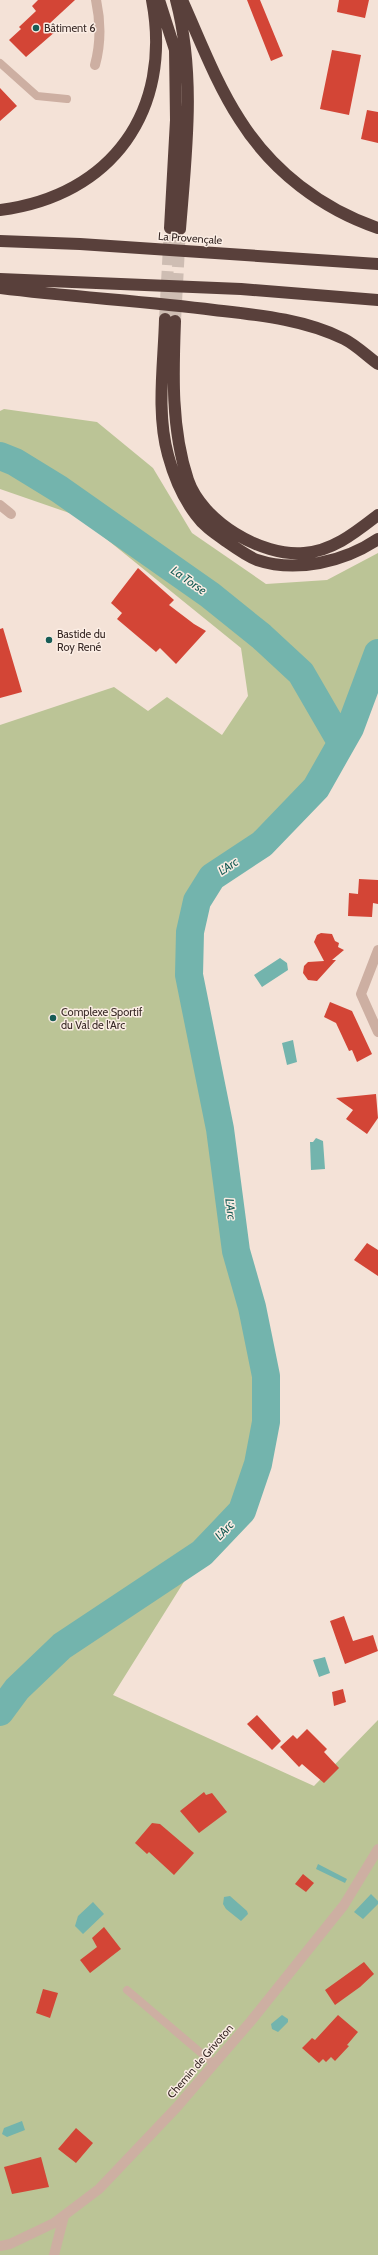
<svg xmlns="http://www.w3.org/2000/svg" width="378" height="2255" font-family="Cabin,sans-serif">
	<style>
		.green { fill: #bbc496 }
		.water { fill: #73b4ad }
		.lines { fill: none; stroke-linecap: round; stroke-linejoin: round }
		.river { stroke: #73b4ad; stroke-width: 28 }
		.building { fill: #d34536 }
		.motorway-tunnel { stroke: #cebdb3; stroke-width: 12; stroke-dasharray: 12 6; stroke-linecap: butt }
		.service { stroke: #cdafa2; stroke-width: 8 }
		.minor { stroke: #cdafa2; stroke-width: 10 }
		.motorway { stroke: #59403b; stroke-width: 12 }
		.poi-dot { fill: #175c56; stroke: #fbede4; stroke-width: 1.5 }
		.labels { text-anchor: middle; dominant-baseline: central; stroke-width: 3; stroke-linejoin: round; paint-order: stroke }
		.poi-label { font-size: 11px; fill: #372825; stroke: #fbede4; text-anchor: start }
		.street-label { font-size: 11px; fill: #372825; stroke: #fbede4 }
		.water-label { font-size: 12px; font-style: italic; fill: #175c56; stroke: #fbede4 }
	</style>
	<rect width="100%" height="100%" fill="#f4e2d7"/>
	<path class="green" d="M 4,409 L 97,422 L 153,468 L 192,533 L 266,584 L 327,580 L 378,553 L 378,653 L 350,728 L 316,788 L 262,844 L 212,877 L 197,901 L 190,932 L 189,976 L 220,1129 L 236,1251 L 252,1307 L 263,1358 L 266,1376 L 266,1422 L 258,1464 L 242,1511 L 202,1553 L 113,1695 L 314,1786 L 378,1720 L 378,2255 L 0,2255 L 0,725 L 114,687 L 148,711 L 167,697 L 222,735 L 248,696 L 241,648 L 78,516 L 0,489 L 0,411 Z"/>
	<path class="water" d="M 280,958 L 287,963 L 288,970 L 262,987 L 254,975 Z
		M 293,1040 L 297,1062 L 287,1065 L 282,1043 Z
		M 316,1138 L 323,1141 L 325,1169 L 311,1170 L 310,1142 L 313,1142 Z
		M 325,1657 L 330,1673 L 319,1677 L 313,1660 Z
		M 318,1864 L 347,1879 L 345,1883 L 316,1869 Z
		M 371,1894 L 378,1901 L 378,1904 L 363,1919 L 354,1912 Z
		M 230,1896 L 247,1911 L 248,1914 L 241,1921 L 226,1909 L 223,1904 L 224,1897 Z
		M 93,1902 L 104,1914 L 83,1934 L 75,1926 L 78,1916 Z
		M 282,2015 L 288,2019 L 288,2022 L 278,2032 L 272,2029 L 271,2024 Z
		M 22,2121 L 25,2130 L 7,2137 L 2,2134 L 4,2128 Z"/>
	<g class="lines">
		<path class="river" d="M 0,456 L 15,462 L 59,489 L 210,595 L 261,636 L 301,673 L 341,742
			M 0,1712 L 17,1689 L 62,1646 L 202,1553 L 242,1511 L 258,1464 L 266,1422 L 266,1376 L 252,1307 L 236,1251 L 220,1129 L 189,975 L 190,932 L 197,901 L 212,877 L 262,844 L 316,788 L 350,728 L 378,653"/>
	</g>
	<path class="building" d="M 38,0 L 75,0 L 49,24 L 56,31 L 26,57 L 9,40 L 21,29 L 19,27 L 36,11 L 32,6 Z
		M 247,0 L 260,0 L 283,56 L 271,61 Z
		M 339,0 L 369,0 L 365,18 L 337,12 Z
		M 332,50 L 361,55 L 349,115 L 320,109 Z
		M 0,88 L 17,106 L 0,121 Z
		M 367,110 L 378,112 L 378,143 L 361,139 Z
		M 138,568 L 174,600 L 169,605 L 194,624 L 206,631 L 176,664 L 160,648 L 156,652 L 117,619 L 122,613 L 111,603 Z
		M 3,628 L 22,692 L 0,698 L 0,629 Z
		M 359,879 L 378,880 L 378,904 L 373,903 L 372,917 L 348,916 L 349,893 L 358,894 Z
		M 321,933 L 332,934 L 335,941 L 339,943 L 338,947 L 344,950 L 332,960 L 336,960 L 317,981 L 308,980 L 303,973 L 304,966 L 308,962 L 324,961 L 314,942 L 317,935 Z
		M 330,1002 L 352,1011 L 372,1054 L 357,1062 L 352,1050 L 349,1051 L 336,1023 L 324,1017 Z
		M 376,1094 L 378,1118 L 367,1134 L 346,1119 L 353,1110 L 336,1098 Z
		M 367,1243 L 378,1250 L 378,1276 L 354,1260 Z
		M 344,1616 L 353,1641 L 373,1635 L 378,1651 L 345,1664 L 330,1621 Z
		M 343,1689 L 346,1702 L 334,1706 L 332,1692 Z
		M 257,1715 L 281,1741 L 272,1750 L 247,1724 Z
		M 307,1729 L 327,1749 L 324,1752 L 339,1768 L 324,1783 L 302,1764 L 299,1767 L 280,1747 L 293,1735 L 297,1739 Z
		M 204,1792 L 206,1795 L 212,1793 L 227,1812 L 199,1833 L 180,1811 Z
		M 152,1823 L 160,1824 L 194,1853 L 174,1875 L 149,1852 L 147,1854 L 135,1843 Z
		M 303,1874 L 314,1883 L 306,1892 L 295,1884 Z
		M 104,1927 L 121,1949 L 90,1973 L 80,1960 L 97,1947 L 92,1938 Z
		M 364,1962 L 374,1974 L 360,1987 L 335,2005 L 325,1990 Z
		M 43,1989 L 58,1993 L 50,2018 L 36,2013 Z
		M 338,2015 L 358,2032 L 347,2045 L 349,2046 L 335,2061 L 331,2057 L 326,2062 L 323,2059 L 319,2063 L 302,2048 L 312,2038 L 315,2040 Z
		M 76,2128 L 93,2143 L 76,2163 L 58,2149 Z
		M 41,2157 L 49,2187 L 12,2194 L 4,2167 Z"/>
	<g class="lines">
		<path class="motorway-tunnel" d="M 165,319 L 170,228
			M 175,321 L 180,229"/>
		<path class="service" d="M 0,63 L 37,96 L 67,99
			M 127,1990 L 214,2064"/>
		<path class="minor" d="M 95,65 C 101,43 101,23 96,0
			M 0,505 L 11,514
			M 378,950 L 361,994 L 378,1032
			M 0,2246 L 10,2244 L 54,2223 L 99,2189 L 177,2107 L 251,2021 L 344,1905 L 378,1849
			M 54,2255 L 64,2216"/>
		<path class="motorway" d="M 159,0 L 175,50 L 176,120 L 170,228
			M 176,0 C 196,75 186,153 180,229
			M 182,0 C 200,40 216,83 240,120 C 272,171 322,209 378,228
			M 0,210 C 112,196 173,110 152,0
			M 0,241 L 80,244 L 378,264
			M 0,279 L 241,289 L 378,300
			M 0,288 C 71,297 143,301 214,310 C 258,315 304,319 344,339 C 356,345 367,356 378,364
			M 165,319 C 164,363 156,412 168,455 C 174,477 182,497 196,515 C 203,525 213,532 223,539 C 233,546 245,555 257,560 C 296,573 344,562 378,539
			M 175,321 C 173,373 171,429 188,480 C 202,521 261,557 304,553 C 333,551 356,532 378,515"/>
	</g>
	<g class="poi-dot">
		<circle cx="36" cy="28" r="4"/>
		<circle cx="49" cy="640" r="4"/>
		<circle cx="53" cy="1018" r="4"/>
	</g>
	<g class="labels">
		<g class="poi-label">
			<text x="44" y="28">Bâtiment 6</text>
			<text x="57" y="634">Bastide du<tspan x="57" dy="13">Roy René</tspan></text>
			<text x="61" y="1012">Complexe Sportif<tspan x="61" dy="13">du Val de l'Arc</tspan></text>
		</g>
		<g class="street-label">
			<text transform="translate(190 238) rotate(4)">La Provençale</text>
			<text transform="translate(200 2061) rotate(-49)">Chemin de Grivoton</text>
		</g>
		<g class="water-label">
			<text transform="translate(189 580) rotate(35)">La Torse</text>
			<text transform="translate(228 866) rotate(-34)">L'Arc</text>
			<text transform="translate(231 1209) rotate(83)">L'Arc</text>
			<text transform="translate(224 1530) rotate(-47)">L'Arc</text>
		</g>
	</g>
</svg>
